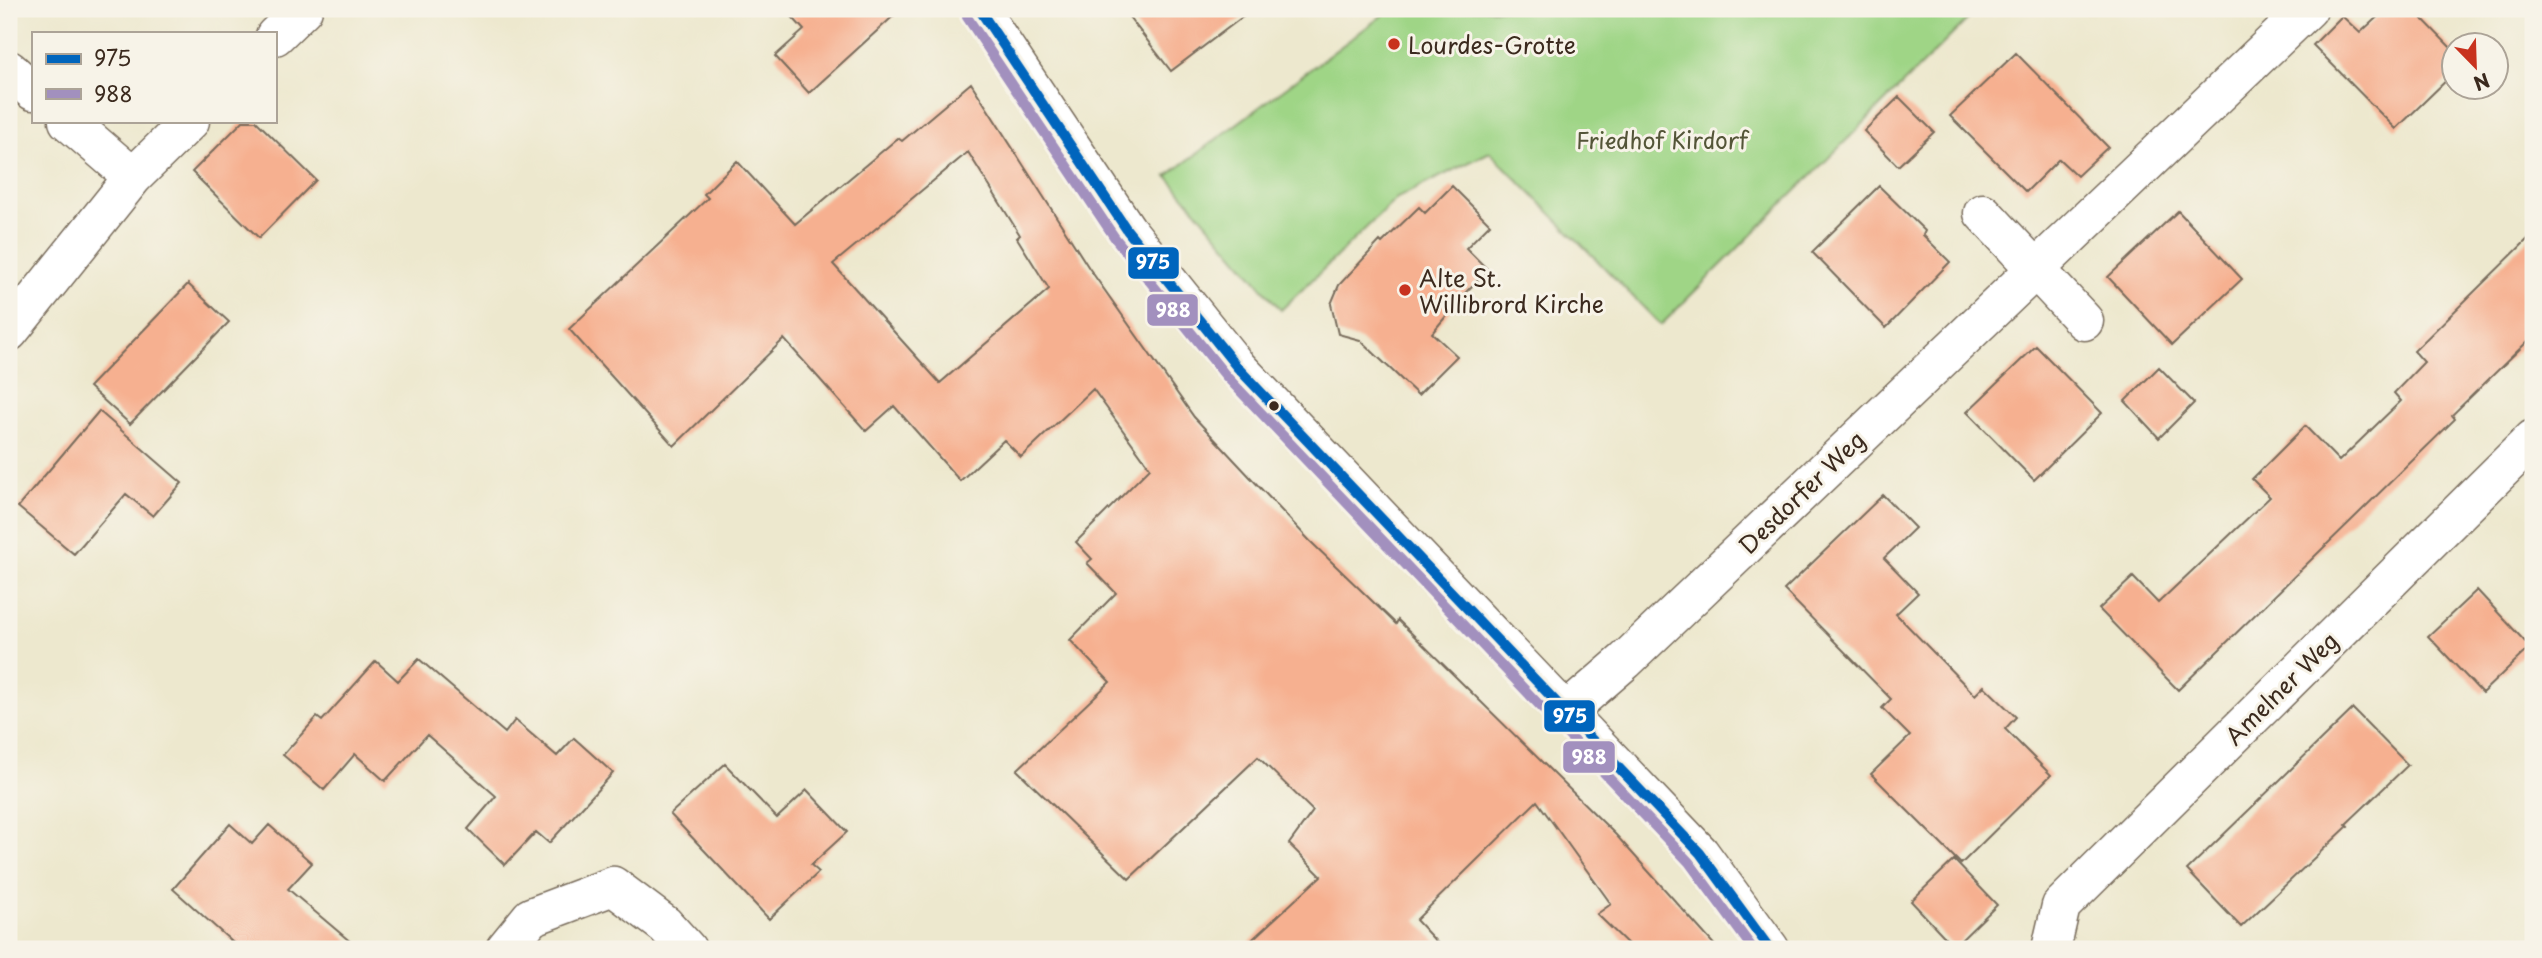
<svg xmlns="http://www.w3.org/2000/svg" width="2542" height="958" font-family="'Playpen Sans',sans-serif">
	<style>
		.green { fill: #9fd586; stroke: #6d8052; stroke-width: 2 }
		.building { fill: #f6b090; fill-rule: evenodd }
		.lines { fill: none; stroke-linecap: round; stroke-linejoin: round }
		.minor-casing { stroke: #796c5c; stroke-width: 41 }
		.minor { stroke: #fff; stroke-width: 38 }
		.bus-1-casing { stroke: #f7f3e8; stroke-width: 16 }
		.bus-2-casing { stroke: #f7f3e8; stroke-width: 16 }
		.bus-1 { stroke: #0065bd; stroke-width: 10 }
		.bus-2 { stroke: #a290be; stroke-width: 10 }
		.poi-dot { fill: #c8321e; stroke: #f7f3e8; stroke-width: 2.5 }
		.bus-dot { fill: #3b2a1e; stroke: #f7f3e8; stroke-width: 2.5 }
		.labels { text-anchor: middle; dominant-baseline: central; stroke-width: 6; stroke-linejoin: round; paint-order: stroke }
		.poi-label { font-size: 23px; fill: #3b2a1e; stroke: #f7f3e8; text-anchor: start }
		.park-label { font-size: 23px; fill: #545538; stroke: #f7f3e8 }
		.street-label { font-size: 23px; fill: #3b2a1e; stroke: #f7f3e8 }
		.line-badge { stroke: #f7f3e8; stroke-width: 2.5 }
		.badge-label { font-size: 19px; text-anchor: middle; font-weight: bold; fill: #fff }
	</style>
	<rect width="100%" height="100%" fill="#f7f3e8"/>
	<filter id="ink" filterUnits="userSpaceOnUse"><feTurbulence type="fractalNoise" baseFrequency=".0143" numOctaves="2"/><feDisplacementMap in="SourceGraphic" scale="14" xChannelSelector="R" yChannelSelector="G"/><feConvolveMatrix kernelMatrix="1 2 1 2 8 2 1 2 1" color-interpolation-filters="sRGB"/></filter>
	<filter id="wash" filterUnits="userSpaceOnUse"><feTurbulence type="fractalNoise" baseFrequency=".00686" numOctaves="4" result="noise"/><feDisplacementMap in="SourceGraphic" scale="28" xChannelSelector="R" yChannelSelector="G"/><feGaussianBlur stdDeviation="1.57" result="paint"/><feColorMatrix in="noise" values="0 0 0 0 0 0 0 0 0 0 0 0 0 0 0 0 0 1.4 0 .05"/><feComposite in="paint" operator="in"/></filter>
	<g filter="url(#wash)">
		<rect width="100%" height="100%" fill="#ede8ce"/>
		<path class="green" d="M 1391,9 L 1978,9 L 1661,325 L 1490,152 L 1397,198 L 1281,310 L 1167,176 Z"/>
		<g id="blocks">
			<path class="building" d="M 785,9 L 901,9 L 809,93 L 775,56 L 804,30 Z
				M 1123,9 L 1253,9 L 1171,71 Z
				M 2386,9 L 2413,9 L 2454,51 L 2454,73 L 2396,129 L 2313,45 L 2342,16 L 2360,33 Z
				M 2016,53 L 2108,147 L 2077,176 L 2059,159 L 2026,192 L 1950,116 Z
				M 971,83 L 1089,268 L 1194,417 L 1310,541 L 1396,624 L 1398,620 L 1616,835 L 1718,949 L 1633,949 L 1597,914 L 1611,904 L 1537,801 L 1416,920 L 1443,949 L 1242,949 L 1321,876 L 1289,844 L 1313,811 L 1258,757 L 1129,879 L 1017,770 L 1110,682 L 1070,640 L 1116,593 L 1087,563 L 1092,559 L 1076,542 L 1150,468 L 1093,389 L 1021,457 L 1004,440 L 960,481 L 894,406 L 866,431 L 784,339 L 674,446 L 569,329 L 708,198 L 704,194 L 737,161 L 795,224 L 898,138 L 902,141 ZM 968,152 L 1020,235 L 1017,238 L 1049,289 L 940,383 L 833,264 Z
				M 1899,97 L 1934,132 L 1898,166 L 1864,131 Z
				M 243,121 L 256,121 L 316,180 L 259,238 L 192,172 Z
				M 1452,186 L 1490,224 L 1466,248 L 1488,270 L 1467,291 L 1432,333 L 1457,356 L 1418,395 L 1360,340 L 1338,334 L 1331,304 L 1339,285 L 1380,241 L 1382,243 L 1419,207 L 1425,213 Z
				M 1879,186 L 1925,231 L 1923,235 L 1950,262 L 1886,328 L 1812,252 Z
				M 2178,211 L 2242,279 L 2172,345 L 2108,277 Z
				M 2533,234 L 2533,336 L 2452,415 L 2455,419 L 2178,690 L 2099,609 L 2133,577 L 2158,603 L 2270,497 L 2252,479 L 2305,426 L 2339,461 L 2401,401 L 2394,393 L 2424,362 L 2414,351 Z
				M 188,284 L 229,322 L 130,424 L 89,387 Z
				M 2036,346 L 2102,413 L 2034,480 L 1967,412 Z
				M 2159,367 L 2194,403 L 2159,438 L 2125,401 Z
				M 99,411 L 182,483 L 153,516 L 126,494 L 74,554 L 18,507 Z
				M 1883,495 L 1915,528 L 1884,558 L 1918,593 L 1896,614 L 1975,695 L 1984,686 L 2016,717 L 2005,729 L 2051,775 L 1961,864 L 1871,774 L 1910,736 L 1882,708 L 1891,699 L 1784,590 Z
				M 2477,590 L 2530,647 L 2482,693 L 2428,636 Z
				M 419,659 L 505,733 L 515,720 L 557,756 L 574,738 L 613,773 L 549,843 L 536,832 L 505,865 L 468,829 L 496,796 L 427,735 L 385,781 L 355,754 L 324,790 L 283,755 L 317,717 L 322,721 L 376,661 L 398,681 Z
				M 2353,709 L 2408,765 L 2346,824 L 2348,826 L 2241,927 L 2187,870 Z
				M 725,764 L 777,818 L 807,790 L 847,832 L 811,865 L 819,872 L 769,919 L 670,814 Z
				M 230,824 L 252,844 L 269,825 L 312,863 L 288,889 L 359,949 L 240,949 L 173,889 Z
				M 1954,860 L 1997,905 L 1954,947 L 1911,901 Z"/>
		</g>
	</g>
	<g filter="url(#ink)">
		<use href="#blocks" fill-opacity="0" stroke="#796c5c" stroke-width="2"/>
		<g class="lines">
			<g class="minor-casing">
				<path id="minor" d="M 979,9 L 1127,230 L 1237,367 L 1700,853 L 1770,949
					M 275,36 L 303,9
					M 9,70 L 33,91
					M 68,121 L 133,177
					M 1983,213 L 2084,321
					M 9,332 L 133,177 L 190,121
					M 1566,712 L 1625,661 L 2308,9
					M 505,949 L 531,917 L 613,886 L 665,925 L 687,949
					M 2051,949 L 2061,906 L 2533,439"/>
			</g>
			<use href="#minor" class="minor"/>
			<g class="bus-1-casing">
				<path id="bus-1" d="M 979,9 L 1127,230 L 1237,367 L 1700,853 L 1770,949"/>
			</g>
			<g class="bus-2-casing">
				<path id="bus-2" d="M 967,17 L 1115,238 L 1226,376 L 1689,862 L 1753,949"/>
			</g>
			<use href="#bus-1" class="bus-1"/>
			<use href="#bus-2" class="bus-2"/>
		</g>
	</g>
	<g class="poi-dot">
		<circle cx="1394" cy="44" r="7"/>
		<circle cx="1405" cy="290" r="7"/>
	</g>
	<circle class="bus-dot" cx="1274" cy="406" r="6"/>
	<g class="labels">
		<g class="poi-label">
			<text x="1408" y="44">Lourdes-Grotte</text>
			<text x="1419" y="277">Alte St.<tspan x="1419" dy="26">Willibrord Kirche</tspan></text>
		</g>
		<g class="park-label">
			<text x="1662" y="139">Friedhof Kirdorf</text>
		</g>
		<g class="street-label">
			<text transform="translate(1801 492) rotate(-44)">Desdorfer Weg</text>
			<text transform="translate(2281 688) rotate(-45)">Amelner Weg</text>
		</g>
	</g>
	<g class="line-badge">
		<rect x="1127" y="246" width="53" height="34" rx="7" fill="#0065bd"/>
		<rect x="1146" y="293" width="53" height="34" rx="7" fill="#a290be"/>
		<rect x="1543" y="699" width="53" height="34" rx="7" fill="#0065bd"/>
		<rect x="1562" y="740" width="54" height="34" rx="7" fill="#a290be"/>
	</g>
	<g class="badge-label">
		<text x="1153" y="269">975</text>
		<text x="1173" y="317">988</text>
		<text x="1570" y="723">975</text>
		<text x="1589" y="764">988</text>
	</g>
	<rect width="2542" height="958" fill="none" stroke="#f7f3e8" stroke-width="35"/>
	<rect x="32" y="32" width="245" height="91" fill="#f7f3e8" stroke="#aca397" stroke-width="2"/>
	<rect x="46" y="54" width="35" height="10" fill="#0065bd" stroke="#aca397" stroke-width="2"/>
	<text x="94" y="66" font-size="21" fill="#3b2a1e">975</text>
	<rect x="46" y="89" width="35" height="10" fill="#a290be" stroke="#aca397" stroke-width="2"/>
	<text x="94" y="102" font-size="21" fill="#3b2a1e">988</text>
	<g transform="translate(2475 66) rotate(157)"><circle r="33" fill="#f7f3e8" stroke="#aca397" stroke-width="2"/>
	<path d="M0-5L12 26L0 18L-12 26Z" fill="#c8321e"/>
	<text y="-10" font-size="19" font-weight="bold" text-anchor="middle" fill="#3b2a1e">N</text>
	</g>
</svg>
